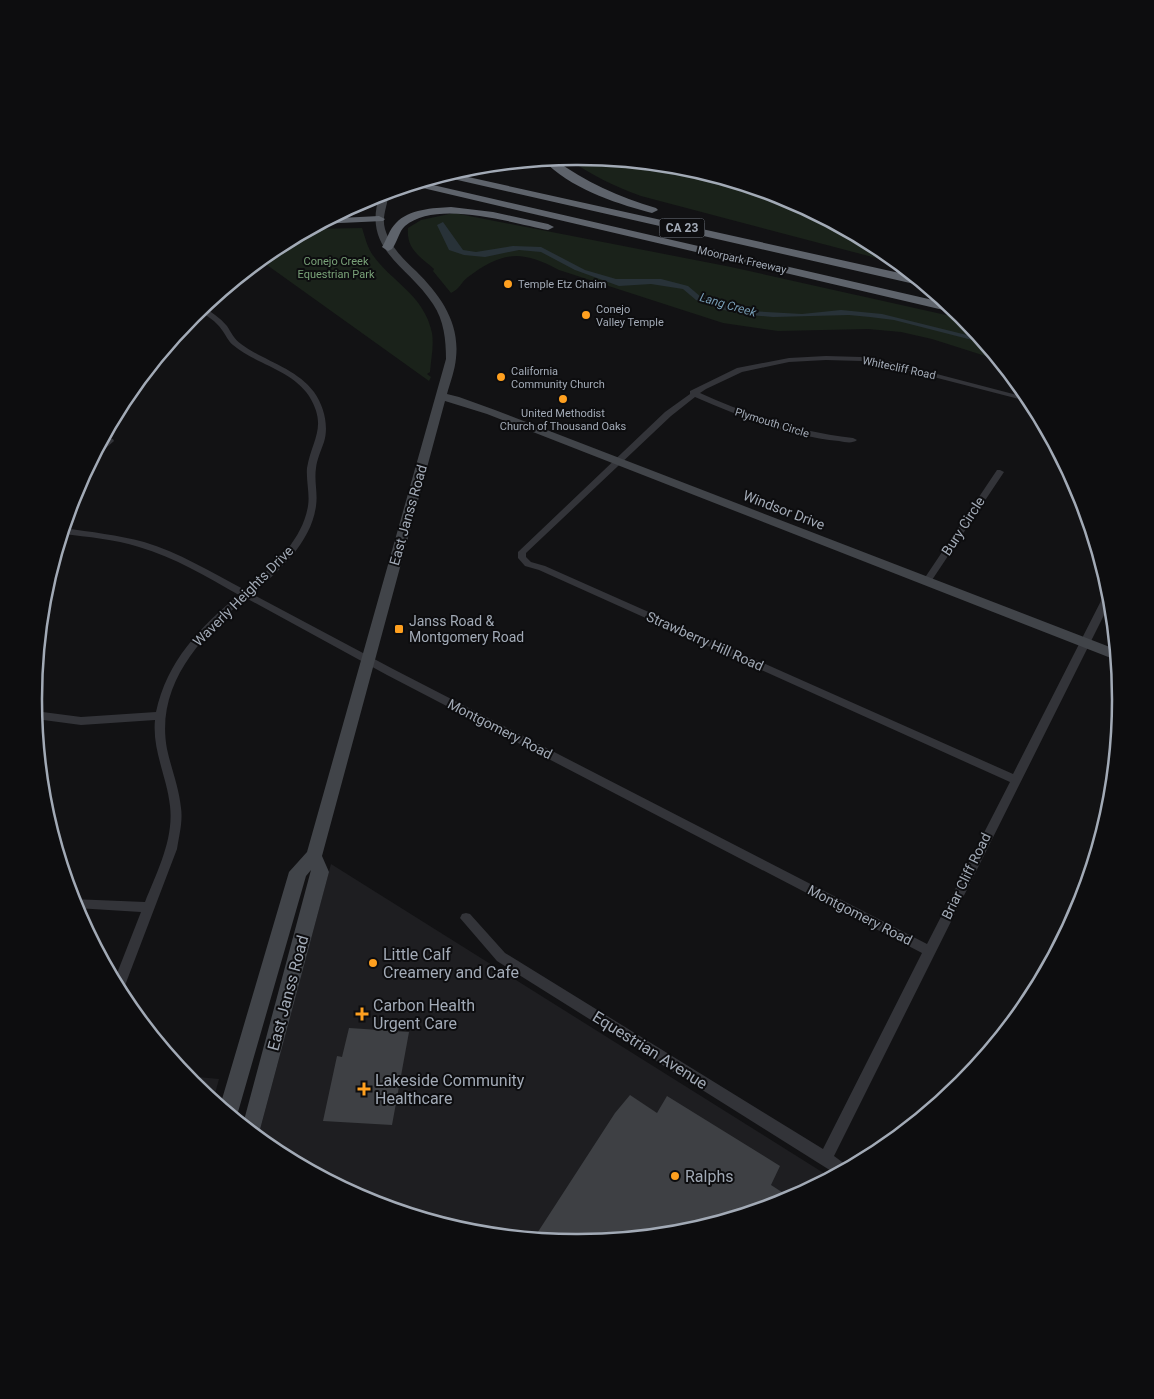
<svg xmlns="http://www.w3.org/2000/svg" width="1154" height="1399" font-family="Roboto,sans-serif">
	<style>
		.built { fill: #1e1e21 }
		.green { fill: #1a221a }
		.water { fill: #283238 }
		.building { fill: #3e4044 }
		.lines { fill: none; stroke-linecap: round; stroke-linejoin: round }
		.street { fill: #333439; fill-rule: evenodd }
		.secondary { fill: #414449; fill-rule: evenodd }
		.highway { fill: #5e636b; fill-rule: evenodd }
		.poi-dot { fill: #ffa01f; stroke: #0d0d0f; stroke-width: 2 }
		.labels { text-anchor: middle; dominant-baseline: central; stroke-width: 4; stroke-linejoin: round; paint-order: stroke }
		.far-street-label { font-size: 11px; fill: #a2aab6; stroke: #0d0d0f }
		.far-park-label { font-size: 11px; fill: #79a278; stroke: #0d0d0f }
		.far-poi-label { font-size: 11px; fill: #a2aab6; stroke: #0d0d0f; text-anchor: start }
		.shield { fill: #0d0d0f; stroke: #757b84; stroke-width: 1 }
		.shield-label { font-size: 12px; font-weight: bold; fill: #a2aab6 }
		.far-water-label { font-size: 12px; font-style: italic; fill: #769cb4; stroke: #0d0d0f }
		.street-label { font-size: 14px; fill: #a2aab6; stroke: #0d0d0f }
		.poi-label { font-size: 14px; fill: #a2aab6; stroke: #0d0d0f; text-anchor: start }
		.near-poi-label { font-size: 16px; fill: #a2aab6; stroke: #0d0d0f; text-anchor: start }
		.near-street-label { font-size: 16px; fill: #a2aab6; stroke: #0d0d0f }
		.rim { fill: none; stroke: #a2aab6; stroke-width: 2.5 }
	</style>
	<rect width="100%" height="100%" fill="#121214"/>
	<path class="built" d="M 331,864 L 830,1177 L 785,1202 L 683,1232 L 577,1243 L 471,1232 L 369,1201 L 275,1151 L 258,1137 Z
		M 187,1076 L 219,1079 L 213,1101 L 193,1083 Z"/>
	<path class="green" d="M 577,156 L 683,167 L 785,198 L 879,248 L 899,264 L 641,196 C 614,186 590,175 566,157 Z
		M 454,213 L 731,267 L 964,319 L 998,360 L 932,339 L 901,332 L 868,329 L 778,331 L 723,323 L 559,270 C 521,250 503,251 468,277 C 461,282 460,289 451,293 L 433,271 L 434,269 C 421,257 406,250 408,228 L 421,220 Z
		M 362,228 C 365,237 367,246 372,254 C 391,282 424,294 432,333 C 434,346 431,359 430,372 L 427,374 L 431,377 L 429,381 L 260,260 L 275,248 L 311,229 Z"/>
	<path class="water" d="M 443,222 L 463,250 L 476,252 L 513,246 L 541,247 L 585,270 L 616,279 L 661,279 L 688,286 L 701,297 L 750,311 L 802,314 L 841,310 L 882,314 L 979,338 L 984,343 L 894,320 L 870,317 L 849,315 L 773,317 L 749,315 L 719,309 L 696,300 L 683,289 L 651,284 L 619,286 L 575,270 L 541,252 L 519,250 L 485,257 L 464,255 L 449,250 L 437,225 Z"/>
	<path class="building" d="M 349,1028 L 409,1032 L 392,1125 L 323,1121 L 337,1056 L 342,1057 Z
		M 630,1095 L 657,1113 L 667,1096 L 780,1166 L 771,1185 L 791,1198 L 683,1232 L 577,1243 L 534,1238 L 615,1113 Z"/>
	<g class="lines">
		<path class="street" d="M 203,307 C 212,312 220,318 227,326 C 231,332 234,339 241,344 C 264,361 296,368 314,392 C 324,406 329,426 324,442 C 321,451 317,459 316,468 C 314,481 318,493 316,506 C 311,543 279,571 252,594 L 393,669 L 927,944 L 1010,782 L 539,570 L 525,566 L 518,558 L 518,552 L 665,412 L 690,394 L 690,391 L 737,368 L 789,358 L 826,356 L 861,357 L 887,361 L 1029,398 L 1031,402 L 887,365 L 861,361 L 826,360 L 789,362 L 742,372 L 706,389 L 700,393 C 749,415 799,432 853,438 L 857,440 C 852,444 845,442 839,441 C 789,436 741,417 695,397 L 671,416 L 526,553 L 526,557 L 531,562 L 545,566 L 1013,774 L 1105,593 L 1109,590 L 1111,601 L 834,1156 L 849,1167 L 836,1174 L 497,961 L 460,918 L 462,914 L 466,913 L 470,914 L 505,953 L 823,1149 L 922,953 L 387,675 L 246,598 C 201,636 155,685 167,749 C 171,768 179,787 181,808 C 183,821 179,836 177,849 L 124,988 L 121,993 L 114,981 L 141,912 L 76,908 L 72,899 L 145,902 C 157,872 174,839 170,806 C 167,777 152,750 155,720 L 81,725 L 36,719 L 35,711 L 81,717 L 156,712 C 167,661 200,627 239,595 C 207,577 174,557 139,547 C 114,539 88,537 63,534 L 64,528 C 91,532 118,535 144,542 C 178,552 213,573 245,590 C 271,568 302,542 308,506 C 310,494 306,481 307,468 C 312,439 328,427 309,396 C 292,370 255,364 233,345 C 228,341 226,335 222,330 C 216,321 207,316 199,311 Z
			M 107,439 L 113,439 L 114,441 L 100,453 L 96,453 L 100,445 Z
			M 997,470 L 1000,470 L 1004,472 L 930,583 L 924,583 L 922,581 L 924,579 Z"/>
		<path class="secondary" d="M 388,192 C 389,204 381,215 385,229 C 390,246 403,259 416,271 C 440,295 460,322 456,358 C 455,370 450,383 447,394 L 459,397 L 495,410 L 1115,649 L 1116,660 L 487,414 L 445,401 L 322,856 L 329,872 L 258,1137 L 243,1124 L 311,870 L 306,876 L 236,1119 L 220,1106 L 289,872 L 307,852 L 446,359 C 446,340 444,320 433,304 C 407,264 361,250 380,194 Z"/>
		<path class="highway" d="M 554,159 C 585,182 619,197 656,208 L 658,210 L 652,213 L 648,212 C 612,202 570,188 543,160 Z
			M 491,165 L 490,167 L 464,172 L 460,170 L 471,167 Z
			M 450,173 L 913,276 L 923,284 L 919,285 L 440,176 Z
			M 420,182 L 946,303 L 956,311 L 952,312 L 410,185 Z
			M 382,194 C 379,208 352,214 340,218 L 379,216 L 385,219 L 383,221 L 319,224 L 335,218 L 333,217 L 369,197 Z
			M 451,207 L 493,212 L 548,224 L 554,227 L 548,230 C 511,223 437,199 405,226 C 399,231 397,243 392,249 L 388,251 L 382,247 C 387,239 389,230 396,223 C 409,209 433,208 451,207 Z"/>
	</g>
	<g class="poi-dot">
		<circle cx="508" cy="284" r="5"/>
		<circle cx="586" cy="315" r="5"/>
		<circle cx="501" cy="377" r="5"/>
		<circle cx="563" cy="399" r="5"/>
		<rect x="394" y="624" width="10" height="10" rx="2.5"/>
		<circle cx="373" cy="963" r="5"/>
		<path d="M359.5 1006.5h5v5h5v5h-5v5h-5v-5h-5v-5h5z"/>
		<path d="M361.5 1081.5h5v5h5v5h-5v5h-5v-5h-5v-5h5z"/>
		<circle cx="675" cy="1176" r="5"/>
	</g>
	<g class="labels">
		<g class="far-street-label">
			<text transform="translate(742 260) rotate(13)">Moorpark Freeway</text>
			<text transform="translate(899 368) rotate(12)">Whitecliff Road</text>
			<text transform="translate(772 423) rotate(17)">Plymouth Circle</text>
		</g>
		<g class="far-park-label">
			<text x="336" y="261">Conejo Creek<tspan x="336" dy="13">Equestrian Park</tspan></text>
		</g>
		<g class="far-poi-label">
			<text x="518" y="284">Temple Etz Chaim</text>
			<text x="596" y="309">Conejo<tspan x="596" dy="13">Valley Temple</tspan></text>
			<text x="511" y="371">California<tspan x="511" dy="13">Community Church</tspan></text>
			<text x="563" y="413" text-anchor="middle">United Methodist<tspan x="563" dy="13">Church of Thousand Oaks</tspan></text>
		</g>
		<rect class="shield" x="659.5" y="218.5" width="45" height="19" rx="4"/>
		<g class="shield-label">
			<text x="682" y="228">CA 23</text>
		</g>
		<g class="far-water-label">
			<text transform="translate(728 305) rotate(16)">Lang Creek</text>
		</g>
		<g class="street-label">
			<text transform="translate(784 510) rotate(21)">Windsor Drive</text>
			<text transform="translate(408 515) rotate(-74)">East Janss Road</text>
			<text transform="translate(963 526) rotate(-57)">Bury Circle</text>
			<text transform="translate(243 596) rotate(-45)">Waverly Heights Drive</text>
			<text transform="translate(705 641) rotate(24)">Strawberry Hill Road</text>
			<text transform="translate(500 729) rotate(27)">Montgomery Road</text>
			<text transform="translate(966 876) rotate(-64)">Briar Cliff Road</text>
			<text transform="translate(860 915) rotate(27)">Montgomery Road</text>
		</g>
		<g class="poi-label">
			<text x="409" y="621">Janss Road &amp;<tspan x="409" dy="16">Montgomery Road</tspan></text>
		</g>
		<g class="near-poi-label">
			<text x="383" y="954">Little Calf<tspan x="383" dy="18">Creamery and Cafe</tspan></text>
			<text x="373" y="1005">Carbon Health<tspan x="373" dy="18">Urgent Care</tspan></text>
			<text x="375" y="1080">Lakeside Community<tspan x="375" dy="18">Healthcare</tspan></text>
			<text x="685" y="1176">Ralphs</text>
		</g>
		<g class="near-street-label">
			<text transform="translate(288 993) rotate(-75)">East Janss Road</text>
			<text transform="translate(650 1050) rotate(32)">Equestrian Avenue</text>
		</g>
	</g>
	<path d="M0 0H1154V1399H0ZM576 165H578A534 534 0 0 1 1112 699V700A534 534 0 0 1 578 1234H576A534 534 0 0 1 42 700V699A534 534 0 0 1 576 165Z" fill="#0d0d0f" fill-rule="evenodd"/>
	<path class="rim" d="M576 165H578A534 534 0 0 1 1112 699V700A534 534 0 0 1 578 1234H576A534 534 0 0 1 42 700V699A534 534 0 0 1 576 165Z"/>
</svg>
